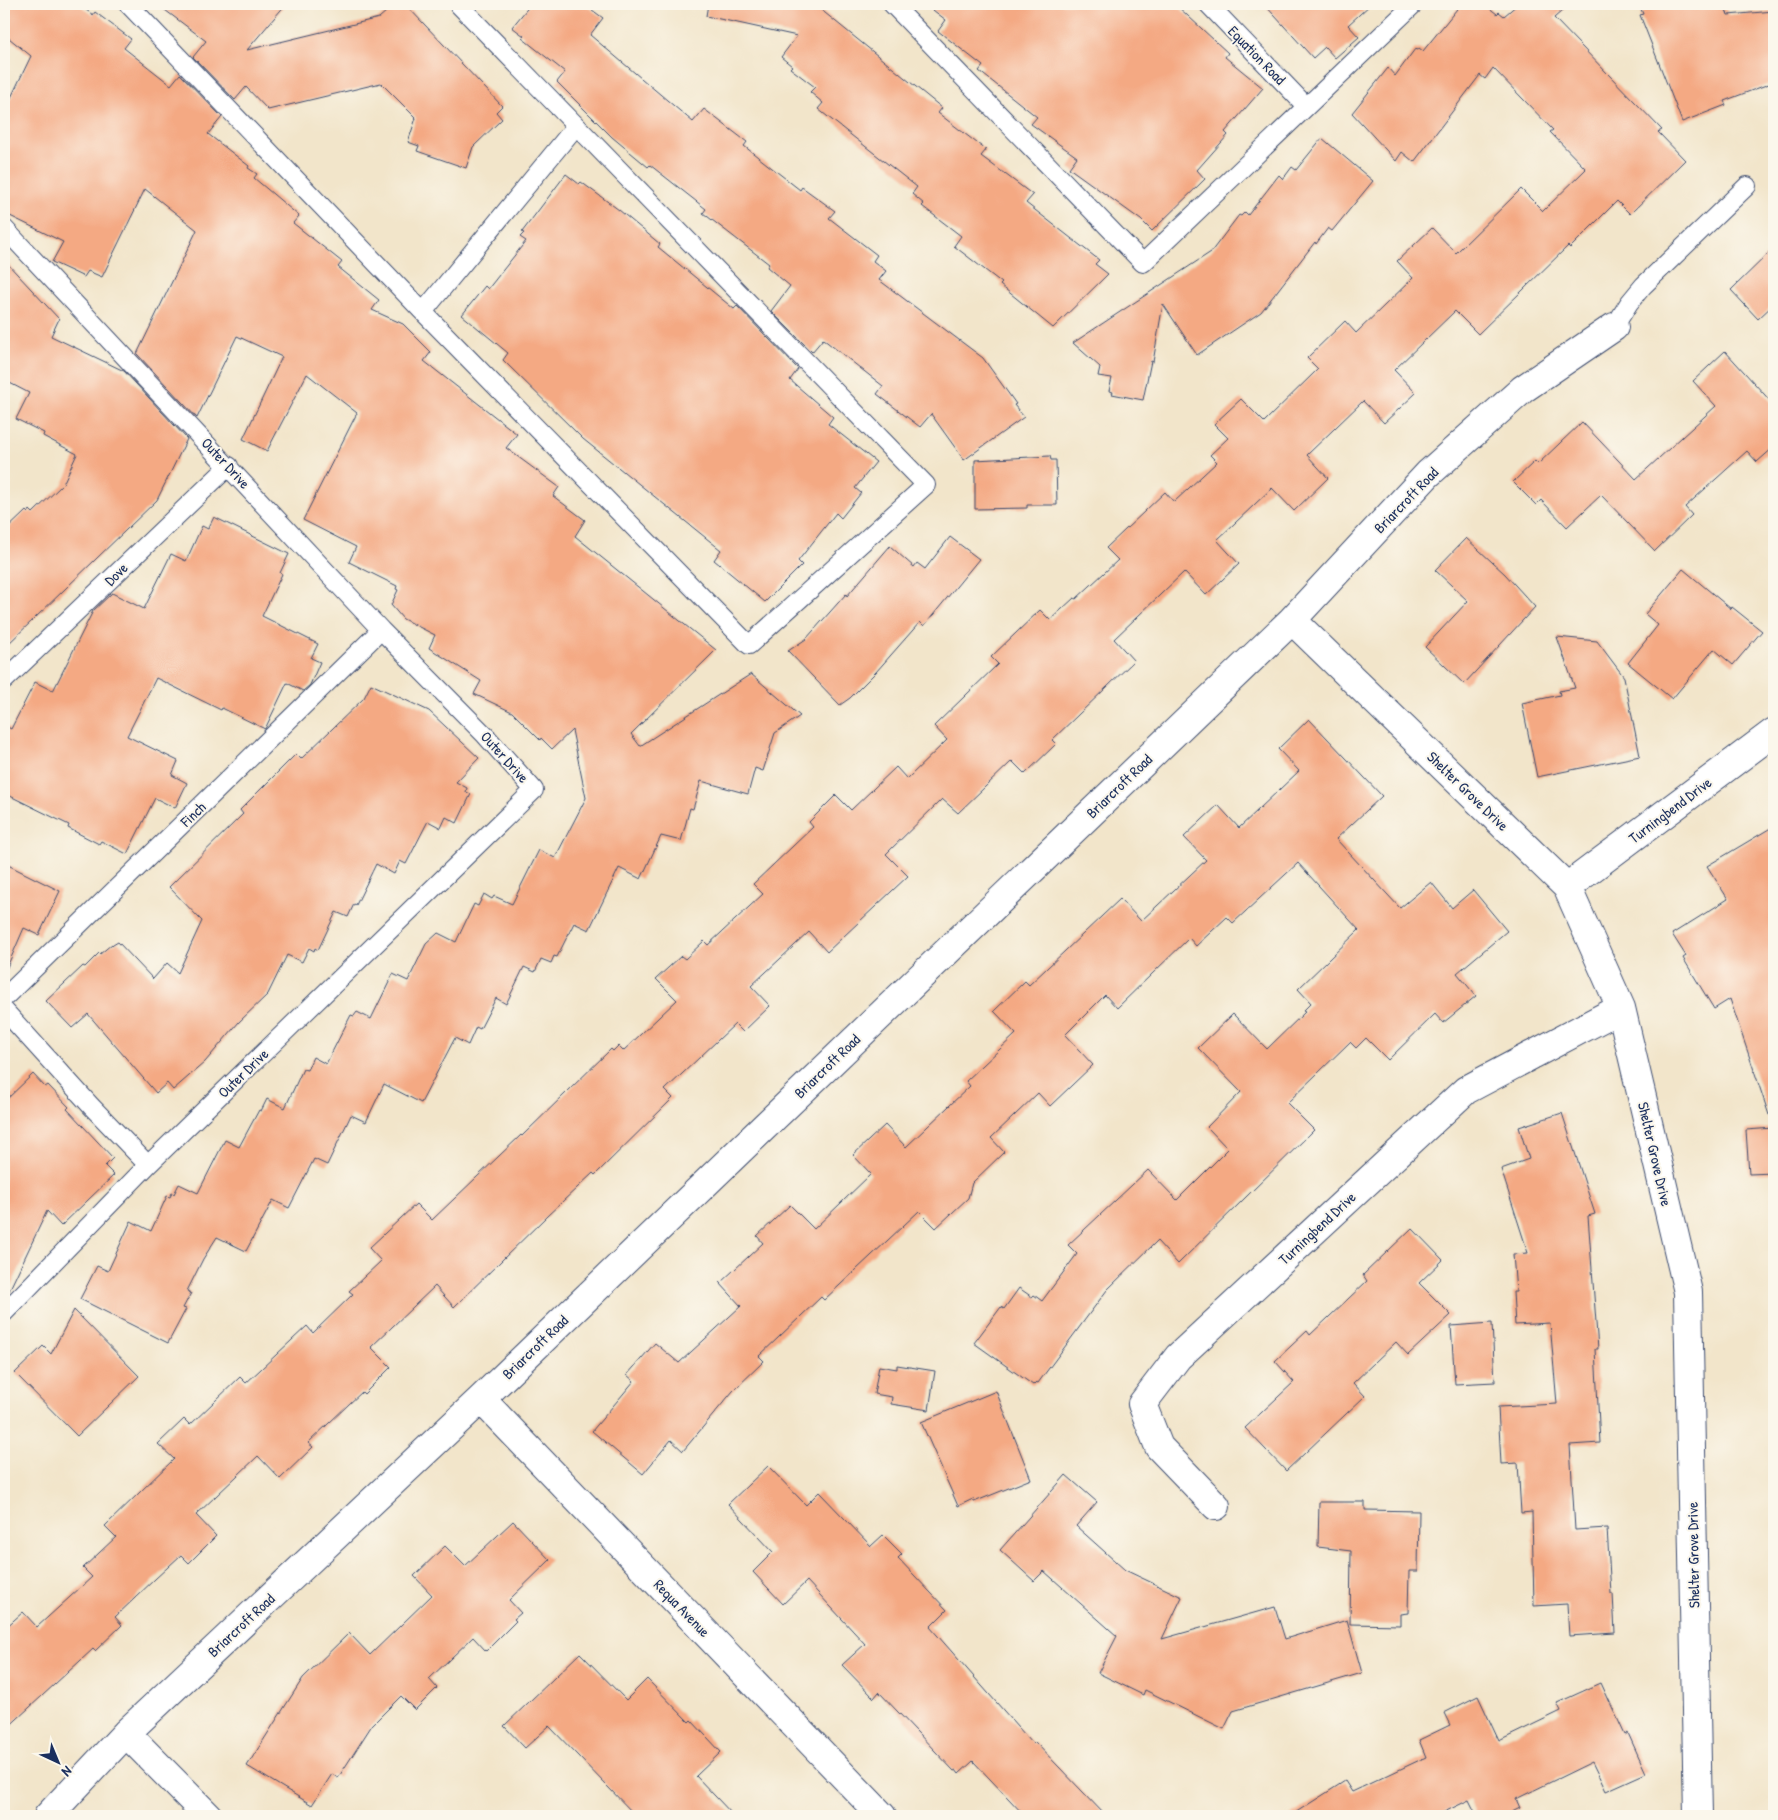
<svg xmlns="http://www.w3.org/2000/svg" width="1778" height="1820" font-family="'Patrick Hand',sans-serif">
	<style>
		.building { fill: #f4a983 }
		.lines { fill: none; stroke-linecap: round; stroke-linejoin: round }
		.service-casing { stroke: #3b4a6e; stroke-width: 20 }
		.minor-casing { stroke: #3b4a6e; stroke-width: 30 }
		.service { stroke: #fff; stroke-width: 18 }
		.minor { stroke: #fff; stroke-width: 28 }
		.labels { text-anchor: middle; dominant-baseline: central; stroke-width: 4; stroke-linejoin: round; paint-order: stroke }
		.street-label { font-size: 15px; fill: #1b2f5e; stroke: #fbf7ec }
	</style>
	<rect width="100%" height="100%" fill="#fbf7ec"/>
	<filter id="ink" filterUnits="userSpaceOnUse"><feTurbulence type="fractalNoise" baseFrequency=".02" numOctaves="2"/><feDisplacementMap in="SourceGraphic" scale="10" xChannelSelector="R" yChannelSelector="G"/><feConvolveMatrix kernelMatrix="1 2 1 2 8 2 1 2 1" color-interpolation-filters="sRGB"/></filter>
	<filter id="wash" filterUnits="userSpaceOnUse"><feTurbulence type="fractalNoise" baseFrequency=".0096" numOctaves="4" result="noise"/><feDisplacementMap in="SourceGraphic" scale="20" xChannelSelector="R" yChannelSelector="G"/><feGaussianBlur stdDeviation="1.12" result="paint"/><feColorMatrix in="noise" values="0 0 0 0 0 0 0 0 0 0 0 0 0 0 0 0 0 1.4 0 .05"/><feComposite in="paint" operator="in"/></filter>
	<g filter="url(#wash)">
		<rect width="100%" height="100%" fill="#f2e5ca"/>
		<g id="blocks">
			<path class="building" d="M 4,4 L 78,4 L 93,15 L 95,12 L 131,39 L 124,48 L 171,85 L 180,74 L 222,117 L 208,134 L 249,166 L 248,168 L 257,174 L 254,178 L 299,216 L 293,223 L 342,262 L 338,267 L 379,300 L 372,310 L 403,324 L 431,352 L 424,361 L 517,434 L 506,448 L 559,487 L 553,496 L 585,520 L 575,536 L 716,650 L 631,734 L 640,746 L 751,674 L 800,716 L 775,733 L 763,771 L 755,768 L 748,794 L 701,781 L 693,809 L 690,808 L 681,841 L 661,836 L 641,879 L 619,868 L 589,930 L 574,923 L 557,957 L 554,956 L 551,963 L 541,959 L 535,972 L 524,967 L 506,1004 L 496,998 L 480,1029 L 476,1027 L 468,1045 L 455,1038 L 421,1103 L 384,1084 L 366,1122 L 351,1115 L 327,1165 L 314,1159 L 289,1208 L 273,1200 L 246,1251 L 217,1237 L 203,1259 L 187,1291 L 191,1293 L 183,1308 L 186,1309 L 168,1343 L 80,1299 L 97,1266 L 108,1271 L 131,1221 L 151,1231 L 167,1196 L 170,1197 L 172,1193 L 174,1194 L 179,1184 L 198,1193 L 225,1140 L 239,1147 L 259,1110 L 261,1111 L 267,1099 L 285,1108 L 303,1069 L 307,1070 L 313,1057 L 326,1064 L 351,1015 L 354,1016 L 357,1012 L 371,1019 L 393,974 L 408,981 L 426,944 L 438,933 L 456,942 L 474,904 L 478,906 L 484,894 L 492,899 L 494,896 L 512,904 L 539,850 L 555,858 L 586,798 L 572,730 L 552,749 L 541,738 L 540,740 L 512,712 L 474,694 L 481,681 L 429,648 L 435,635 L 403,619 L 391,605 L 398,590 L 396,589 L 397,586 L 349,562 L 356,547 L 303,520 L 357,413 L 307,374 L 267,451 L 243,439 L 282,357 L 237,336 L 197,418 L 137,354 L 197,230 L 145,189 L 102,277 L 88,271 L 84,277 L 52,262 L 63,242 L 4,213 L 4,112 L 31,56 L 4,34 Z
				M 157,4 L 286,4 L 247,50 L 379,18 L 395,4 L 405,4 L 502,106 L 496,112 L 502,119 L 473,147 L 466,168 L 417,151 L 419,146 L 408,142 L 416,118 L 381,83 L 268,110 L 246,87 L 235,100 L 193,57 L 206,41 Z
				M 531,4 L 584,4 L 603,18 L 590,35 L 693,122 L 704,109 L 747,142 L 744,146 L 800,190 L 802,187 L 835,211 L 829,218 L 877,255 L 873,261 L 886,271 L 879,280 L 983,358 L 1016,404 L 1014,405 L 1024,417 L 964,460 L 931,414 L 920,427 L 877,394 L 883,386 L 823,339 L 812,352 L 771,311 L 790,286 L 767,267 L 769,264 L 703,213 L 706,209 L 650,165 L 648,167 L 612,137 L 557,82 L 565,72 L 522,38 L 524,36 L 512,27 Z
				M 708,4 L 814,4 L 942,108 L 938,113 L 986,150 L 981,156 L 1033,195 L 1026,203 L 1099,260 L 1095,264 L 1108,274 L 1053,328 L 1000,285 L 1002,283 L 954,246 L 961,236 L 922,206 L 924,204 L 912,194 L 917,187 L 818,109 L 823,103 L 810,92 L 815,87 L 790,68 L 792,66 L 781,57 L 797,36 L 706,16 Z
				M 925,4 L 1175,4 L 1228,53 L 1225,57 L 1263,88 L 1225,132 L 1228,135 L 1197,170 L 1205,179 L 1152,231 L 1141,220 L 1069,168 L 1077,157 L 1031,124 L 1037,117 L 979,71 L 983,66 L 938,31 L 946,20 Z
				M 1264,4 L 1371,4 L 1348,25 L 1359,37 L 1335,58 L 1325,47 L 1313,58 Z
				M 1461,4 L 1484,4 L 1497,14 L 1499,12 L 1504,16 L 1518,4 L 1570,4 L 1554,18 L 1662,130 L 1658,132 L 1685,160 L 1630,214 L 1617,201 L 1570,248 L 1568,246 L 1478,334 L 1455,311 L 1394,370 L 1416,393 L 1384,423 L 1363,401 L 1307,455 L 1328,478 L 1294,511 L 1272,488 L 1217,540 L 1239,564 L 1206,595 L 1184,572 L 1114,639 L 1134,661 L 1052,740 L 1056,744 L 1025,774 L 1012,761 L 958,813 L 942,799 L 886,854 L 908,876 L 827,952 L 809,932 L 751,986 L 770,1006 L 743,1032 L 735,1024 L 665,1090 L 673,1098 L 595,1175 L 593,1173 L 547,1216 L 454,1307 L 435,1286 L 371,1347 L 391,1367 L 364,1394 L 362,1392 L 349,1404 L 308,1443 L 313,1447 L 280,1479 L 258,1456 L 196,1515 L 216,1536 L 189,1563 L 181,1555 L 155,1579 L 115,1617 L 122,1625 L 95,1651 L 93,1649 L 4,1731 L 4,1629 L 23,1612 L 37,1627 L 92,1577 L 83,1568 L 116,1537 L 105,1526 L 174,1459 L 158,1444 L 184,1419 L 190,1425 L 240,1377 L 246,1383 L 307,1326 L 313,1333 L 353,1294 L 349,1291 L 381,1261 L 369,1248 L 416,1204 L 432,1220 L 521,1135 L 522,1136 L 611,1049 L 613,1051 L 618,1046 L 623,1051 L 677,1000 L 656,979 L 681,956 L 685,959 L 704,941 L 708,945 L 763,894 L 753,884 L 813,827 L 809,822 L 836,795 L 851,810 L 896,767 L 907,779 L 947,740 L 934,726 L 998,664 L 991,657 L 1040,610 L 1050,620 L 1074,598 L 1076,599 L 1118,560 L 1106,548 L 1165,492 L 1174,502 L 1217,462 L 1210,455 L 1228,438 L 1214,424 L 1241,399 L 1264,422 L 1318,369 L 1307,358 L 1345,321 L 1356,333 L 1413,278 L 1397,261 L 1432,228 L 1456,253 L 1521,189 L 1543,211 L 1586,169 L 1550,132 L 1553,130 L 1493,68 L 1485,79 L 1480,75 L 1414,162 L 1402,152 L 1396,161 L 1352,113 L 1388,68 L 1395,76 L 1415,49 L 1418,50 L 1419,48 L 1423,51 Z
				M 1639,4 L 1724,4 L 1728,15 L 1774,11 L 1774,82 L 1724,101 L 1726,105 L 1682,122 L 1640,15 L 1643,14 Z
				M 1322,138 L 1373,181 L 1332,231 L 1328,228 L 1316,244 L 1315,242 L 1261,312 L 1197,355 L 1163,304 L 1153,362 L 1151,361 L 1143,400 L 1112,394 L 1113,392 L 1109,391 L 1112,378 L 1098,376 L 1100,367 L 1073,343 L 1211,252 L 1239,215 L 1241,216 L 1245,212 L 1248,215 L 1279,175 L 1283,179 L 1292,167 L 1296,170 Z
				M 566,174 L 579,184 L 581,182 L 619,210 L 660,244 L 658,247 L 734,309 L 737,306 L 798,369 L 790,380 L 833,417 L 828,424 L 876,462 L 855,488 L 861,493 L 841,518 L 836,513 L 798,561 L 802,565 L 765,602 L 714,560 L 721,550 L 583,439 L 503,360 L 508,353 L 462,315 L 485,286 L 488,289 L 526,241 L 520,237 L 524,233 L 522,232 Z
				M 1774,248 L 1774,304 L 1758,319 L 1731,290 Z
				M 4,260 L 59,319 L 51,336 L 124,371 L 187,439 L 157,500 L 4,648 L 4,532 L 26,511 L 28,513 L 30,510 L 33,513 L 63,484 L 77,454 L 43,436 L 44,433 L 16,419 L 29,393 L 4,380 Z
				M 1725,351 L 1774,405 L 1774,447 L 1757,462 L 1747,451 L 1685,507 L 1692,515 L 1655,551 L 1601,495 L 1567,527 L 1541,500 L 1536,505 L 1513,482 L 1535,461 L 1538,464 L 1582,422 L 1636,479 L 1716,406 L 1693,381 Z
				M 1050,456 L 1051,460 L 1056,460 L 1057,505 L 1027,505 L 1027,508 L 975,509 L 975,460 Z
				M 214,517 L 289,554 L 280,573 L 282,574 L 262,616 L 318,644 L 311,658 L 320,662 L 310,685 L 303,691 L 287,683 L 265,729 L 222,708 L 221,710 L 156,678 L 127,736 L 178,761 L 172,775 L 187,783 L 175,808 L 155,798 L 127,854 L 101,841 L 99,844 L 68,828 L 69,825 L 4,793 L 4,725 L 11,729 L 35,682 L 53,691 L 93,611 L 112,593 L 144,609 L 171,554 L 186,561 L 202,526 L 208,529 Z
				M 950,537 L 979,559 L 924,626 L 920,622 L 876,672 L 850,698 L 840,705 L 788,651 L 806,639 L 846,594 L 847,596 L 890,546 L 914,567 L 917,563 L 925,569 Z
				M 1466,538 L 1505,574 L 1535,607 L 1464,684 L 1425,647 L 1468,601 L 1435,570 Z
				M 1683,569 L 1731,609 L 1732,607 L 1762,631 L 1733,665 L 1714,649 L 1672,699 L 1628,663 L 1658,625 L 1645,614 Z
				M 1557,637 L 1597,641 L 1624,677 L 1640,756 L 1537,777 L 1522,703 L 1560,695 L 1559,691 L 1575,688 Z
				M 371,684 L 429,711 L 479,758 L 456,782 L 467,788 L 466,792 L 471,794 L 457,823 L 446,817 L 441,828 L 428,821 L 406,864 L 400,861 L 394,874 L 376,864 L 356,905 L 354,904 L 348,917 L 336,912 L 318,950 L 315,948 L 314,951 L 309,948 L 302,962 L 287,955 L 268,994 L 239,1022 L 205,1062 L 173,1090 L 167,1083 L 156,1093 L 88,1014 L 72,1028 L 46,1001 L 83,966 L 85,967 L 99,953 L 100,954 L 112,944 L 113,945 L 118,942 L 153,979 L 167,963 L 178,973 L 202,921 L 169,887 L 243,814 L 240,810 L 296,754 L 301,759 L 364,698 Z
				M 1309,719 L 1382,796 L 1336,839 L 1400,908 L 1431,882 L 1452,908 L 1473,890 L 1507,931 L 1457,973 L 1476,996 L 1443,1023 L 1435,1014 L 1388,1060 L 1366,1038 L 1356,1048 L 1350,1042 L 1287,1103 L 1314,1130 L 1178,1264 L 1157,1241 L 1107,1290 L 1038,1383 L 1036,1382 L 1033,1385 L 974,1343 L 1001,1307 L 1004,1309 L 1019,1288 L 1032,1297 L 1034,1295 L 1042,1301 L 1077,1254 L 1068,1245 L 1148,1170 L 1177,1200 L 1228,1149 L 1207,1127 L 1241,1092 L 1198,1048 L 1233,1014 L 1267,1049 L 1305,1012 L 1303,1011 L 1311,1003 L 1298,989 L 1359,930 L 1298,863 L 1233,923 L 1227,917 L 1196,946 L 1189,938 L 1117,1008 L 1105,995 L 1065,1035 L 1093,1065 L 1050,1106 L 1038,1093 L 991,1138 L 1004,1152 L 972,1183 L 968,1198 L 936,1228 L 919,1211 L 824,1300 L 821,1297 L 759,1356 L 764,1361 L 733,1391 L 683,1451 L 671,1440 L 643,1474 L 592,1431 L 634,1381 L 627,1375 L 655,1343 L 679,1363 L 741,1306 L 720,1283 L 763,1243 L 757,1236 L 790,1205 L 814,1229 L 871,1174 L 853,1155 L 885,1125 L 906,1147 L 970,1086 L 966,1081 L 1016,1034 L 994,1011 L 1025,981 L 1029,985 L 1120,899 L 1141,921 L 1206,860 L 1184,837 L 1218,805 L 1239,828 L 1299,771 L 1278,749 Z
				M 1774,826 L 1774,1114 L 1769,1115 L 1730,999 L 1714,1009 L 1683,958 L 1686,956 L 1672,934 L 1728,899 L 1707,866 Z
				M 4,863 L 60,891 L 39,935 L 24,928 L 4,974 Z
				M 33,1074 L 45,1087 L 48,1085 L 69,1107 L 67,1109 L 113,1158 L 105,1166 L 114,1175 L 61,1226 L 47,1211 L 7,1295 L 4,1298 L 4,1102 Z
				M 1562,1113 L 1595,1214 L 1588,1216 L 1598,1349 L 1595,1349 L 1600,1443 L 1570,1445 L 1575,1530 L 1607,1528 L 1611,1594 L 1613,1594 L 1615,1633 L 1569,1636 L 1567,1604 L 1534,1606 L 1532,1512 L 1521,1513 L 1518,1463 L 1501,1464 L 1498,1407 L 1557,1404 L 1550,1323 L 1515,1325 L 1513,1292 L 1516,1292 L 1513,1254 L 1528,1253 L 1501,1169 L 1529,1159 L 1519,1127 Z
				M 1774,1128 L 1774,1173 L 1749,1174 L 1746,1130 Z
				M 1412,1228 L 1443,1260 L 1419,1283 L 1451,1315 L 1408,1355 L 1396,1342 L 1353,1383 L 1365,1396 L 1286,1471 L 1245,1428 L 1294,1382 L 1275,1361 L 1307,1331 L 1310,1335 L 1367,1281 L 1363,1275 Z
				M 74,1310 L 139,1376 L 77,1436 L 15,1373 L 43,1346 L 51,1354 Z
				M 1492,1323 L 1495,1382 L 1455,1384 L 1451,1326 Z
				M 897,1365 L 935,1371 L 929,1410 L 891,1404 L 892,1397 L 874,1394 L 879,1366 L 897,1369 Z
				M 996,1391 L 1031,1479 L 974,1502 L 973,1499 L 958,1506 L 921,1422 Z
				M 768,1466 L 806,1505 L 819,1492 L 871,1546 L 883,1535 L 902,1554 L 898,1558 L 947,1610 L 930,1627 L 1033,1744 L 1035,1742 L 1106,1816 L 1025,1816 L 973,1761 L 959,1774 L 956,1770 L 954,1771 L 879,1692 L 874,1698 L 842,1665 L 865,1644 L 807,1581 L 783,1604 L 753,1572 L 773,1552 L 728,1504 Z
				M 1066,1475 L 1097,1502 L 1076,1526 L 1125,1570 L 1182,1597 L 1162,1639 L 1275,1607 L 1285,1639 L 1347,1620 L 1362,1673 L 1233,1711 L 1224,1729 L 1145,1690 L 1143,1695 L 1098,1673 L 1117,1636 L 1044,1571 L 1034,1581 L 1000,1550 Z
				M 1319,1502 L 1365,1502 L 1365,1510 L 1419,1511 L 1418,1571 L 1409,1571 L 1408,1613 L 1400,1614 L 1400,1625 L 1350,1624 L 1351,1551 L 1318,1547 Z
				M 513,1521 L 550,1560 L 509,1600 L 521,1613 L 514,1619 L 516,1621 L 486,1651 L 473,1637 L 429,1679 L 437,1688 L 415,1710 L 401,1696 L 372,1725 L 338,1778 L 332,1774 L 312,1805 L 247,1766 L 303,1678 L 349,1633 L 370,1655 L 432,1595 L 414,1576 L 445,1546 L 465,1566 Z
				M 580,1653 L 626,1700 L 647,1679 L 689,1722 L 691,1720 L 721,1752 L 696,1776 L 734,1816 L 636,1816 L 549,1726 L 525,1748 L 504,1726 Z
				M 1601,1683 L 1625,1735 L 1628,1733 L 1646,1773 L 1606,1791 L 1592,1762 L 1516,1799 L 1520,1808 L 1504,1816 L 1477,1816 L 1469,1800 L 1436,1816 L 1290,1816 L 1345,1781 L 1352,1792 L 1426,1757 L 1419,1740 L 1450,1725 L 1444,1713 L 1478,1696 L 1499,1741 L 1561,1711 L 1557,1703 Z"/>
		</g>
	</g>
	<g filter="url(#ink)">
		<use href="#blocks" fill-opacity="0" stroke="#3b4a6e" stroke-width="1"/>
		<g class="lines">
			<g class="service-casing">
				<path id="service" d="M 128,4 L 423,312 L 749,645 L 926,485 L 458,4
					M 892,4 L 1143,263 L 1414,4
					M 1208,4 L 1306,106
					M 4,228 L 381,630 L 485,735 L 534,790 L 148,1165 L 4,1313
					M 423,312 L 576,126
					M 1614,327 L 1629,303 L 1643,286 L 1747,186
					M 4,681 L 229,466
					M 4,998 L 381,630
					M 4,1010 L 91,1106 L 148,1165"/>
			</g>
			<g class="minor-casing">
				<path id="minor" d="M 1292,620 L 1567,887 L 1621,1008 L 1688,1292 L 1698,1816
					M 1567,887 L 1774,732
					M 481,1399 L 882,1816
					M 1216,1506 L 1159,1447 L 1142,1404 L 1178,1357 L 1466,1090 L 1621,1008
					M 126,1733 L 208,1816
					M 48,1816 L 126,1733 L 481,1399 L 1292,620 L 1428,474 L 1523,389 L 1614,327"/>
			</g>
			<use href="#service" class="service"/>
			<use href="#minor" class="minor"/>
		</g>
	</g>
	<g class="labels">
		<g class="street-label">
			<text transform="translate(1257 55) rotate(46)">Equation Road</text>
			<text transform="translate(226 463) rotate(47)">Outer Drive</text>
			<text transform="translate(1406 500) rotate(-46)">Briarcroft Road</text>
			<text transform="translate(116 574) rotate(-44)">Dove</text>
			<text transform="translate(505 757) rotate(48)">Outer Drive</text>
			<text transform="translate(1119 786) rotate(-44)">Briarcroft Road</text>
			<text transform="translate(1468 791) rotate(44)">Shelter Grove Drive</text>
			<text transform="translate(1670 810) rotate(-37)">Turningbend Drive</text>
			<text transform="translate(193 814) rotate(-44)">Finch</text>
			<text transform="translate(827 1066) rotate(-44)">Briarcroft Road</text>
			<text transform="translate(243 1073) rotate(-44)">Outer Drive</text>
			<text transform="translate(1655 1154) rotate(77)">Shelter Grove Drive</text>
			<text transform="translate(1317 1228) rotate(-43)">Turningbend Drive</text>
			<text transform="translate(535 1347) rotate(-44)">Briarcroft Road</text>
			<text transform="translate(1693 1555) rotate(-91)">Shelter Grove Drive</text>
			<text transform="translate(682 1608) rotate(46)">Requa Avenue</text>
			<text transform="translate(241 1625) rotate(-43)">Briarcroft Road</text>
		</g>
	</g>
	<rect width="1778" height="1820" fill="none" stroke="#fbf7ec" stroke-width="20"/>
	<g transform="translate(58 1762) rotate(136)" stroke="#fbf7ec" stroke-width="4" paint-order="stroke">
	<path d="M0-4L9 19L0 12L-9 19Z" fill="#1b2f5e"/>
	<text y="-8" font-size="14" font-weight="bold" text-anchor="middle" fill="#1b2f5e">N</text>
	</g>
</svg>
